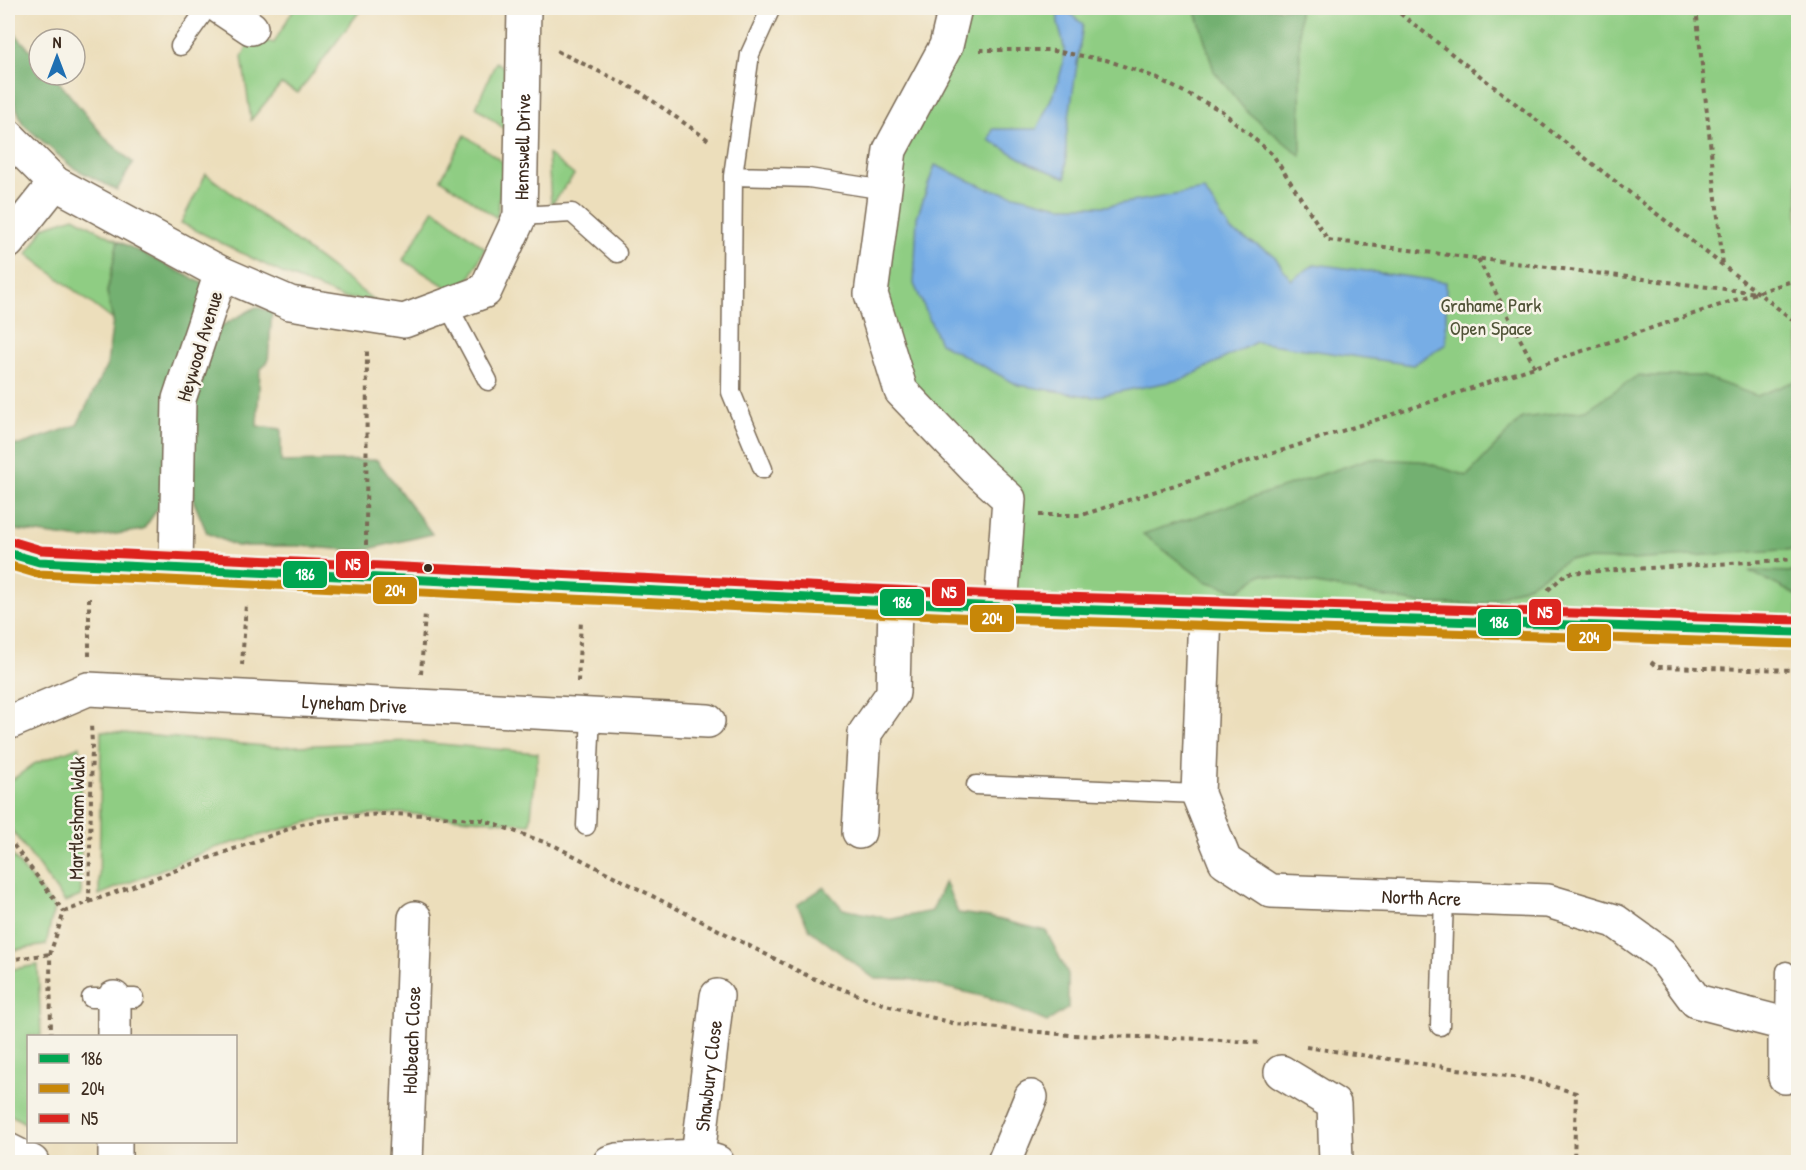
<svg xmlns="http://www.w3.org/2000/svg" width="1806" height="1170" font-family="'Patrick Hand',sans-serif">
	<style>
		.green { fill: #8fcd83; stroke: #657c50; stroke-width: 1.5 }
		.forest { fill: #73b071; stroke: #576d48; stroke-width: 1.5 }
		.water { fill: #77ade5; stroke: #596c82; stroke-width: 1.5 }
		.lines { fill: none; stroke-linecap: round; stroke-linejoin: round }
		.service-casing { stroke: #796955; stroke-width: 21 }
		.minor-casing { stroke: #796955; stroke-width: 36 }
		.tertiary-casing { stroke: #796955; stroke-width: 36 }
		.path { stroke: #796955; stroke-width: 4; stroke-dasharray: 4.5 4.5; stroke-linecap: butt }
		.service { stroke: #fff; stroke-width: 18 }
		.minor { stroke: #fff; stroke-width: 33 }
		.tertiary { stroke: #fff; stroke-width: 33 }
		.bus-1-casing { stroke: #f7f3e8; stroke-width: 14 }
		.bus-2-casing { stroke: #f7f3e8; stroke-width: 14 }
		.bus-3-casing { stroke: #f7f3e8; stroke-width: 14 }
		.bus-1 { stroke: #00a651; stroke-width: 9 }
		.bus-2 { stroke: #c88708; stroke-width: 9 }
		.bus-3 { stroke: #dc241f; stroke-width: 9 }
		.bus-dot { fill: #3b2a1e; stroke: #f7f3e8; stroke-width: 2 }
		.labels { text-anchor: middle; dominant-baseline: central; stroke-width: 5; stroke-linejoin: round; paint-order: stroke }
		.street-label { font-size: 20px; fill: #3b2a1e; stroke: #f7f3e8 }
		.park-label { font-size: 20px; fill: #505337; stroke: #f7f3e8 }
		.line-badge { stroke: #f7f3e8; stroke-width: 2 }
		.badge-label { font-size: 16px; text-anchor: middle; font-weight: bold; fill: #fff }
	</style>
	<rect width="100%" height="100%" fill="#f7f3e8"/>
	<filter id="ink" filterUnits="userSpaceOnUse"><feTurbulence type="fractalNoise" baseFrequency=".0167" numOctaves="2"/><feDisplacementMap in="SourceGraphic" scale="12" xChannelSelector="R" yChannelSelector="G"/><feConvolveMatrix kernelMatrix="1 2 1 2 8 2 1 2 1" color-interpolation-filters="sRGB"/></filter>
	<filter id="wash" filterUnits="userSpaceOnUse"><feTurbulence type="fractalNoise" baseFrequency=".008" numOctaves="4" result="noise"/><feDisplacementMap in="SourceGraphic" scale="24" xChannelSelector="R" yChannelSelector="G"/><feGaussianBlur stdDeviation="1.35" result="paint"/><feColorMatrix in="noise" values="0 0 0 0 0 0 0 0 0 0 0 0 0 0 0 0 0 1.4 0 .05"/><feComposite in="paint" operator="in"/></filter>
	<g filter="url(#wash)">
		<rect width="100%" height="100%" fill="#ecdebb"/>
		<path class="green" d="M 294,8 L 362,8 L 298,93 L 281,84 L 251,120 L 242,57 L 252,38 L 274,43 Z
			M 955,8 L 1798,8 L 1798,633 L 1005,606 L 1010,500 L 907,396 L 869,294 L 891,151 Z
			M 496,62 L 505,68 L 506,130 L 476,107 Z
			M 465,135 L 504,163 L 497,218 L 441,179 Z
			M 548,154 L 574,175 L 551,205 Z
			M 206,174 L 375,301 L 343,298 L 282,273 L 181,223 Z
			M 434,209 L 485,248 L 469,280 L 448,288 L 403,260 Z
			M 74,217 L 118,241 L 107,292 L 113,320 L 27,254 L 44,227 Z
			M 101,731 L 275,747 L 408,741 L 538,753 L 530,824 L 400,813 L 323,818 L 211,849 L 99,895 Z
			M 80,746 L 81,896 L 65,902 L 8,825 L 8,783 L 34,764 Z
			M 8,850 L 54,908 L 46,945 L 8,951 Z
			M 38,965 L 41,1036 L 28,1036 L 28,1125 L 8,1113 L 8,970 Z"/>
		<path class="forest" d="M 1195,8 L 1299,8 L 1301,156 L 1245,110 L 1214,71 Z
			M 8,26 L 39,60 L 39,75 L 53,75 L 106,139 L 133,163 L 117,190 L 72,167 L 23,124 L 8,87 Z
			M 118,241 L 204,284 L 161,504 L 143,530 L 82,539 L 8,529 L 8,445 L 20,445 L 77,425 L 107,365 L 113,320 L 107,292 Z
			M 256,307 L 272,312 L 268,362 L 260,370 L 257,426 L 281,429 L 281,462 L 377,460 L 432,534 L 360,551 L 299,546 L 236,546 L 207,533 L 194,502 L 189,406 L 203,366 L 221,326 Z
			M 1637,376 L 1702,376 L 1757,396 L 1798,380 L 1798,549 L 1632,560 L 1568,559 L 1529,585 L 1482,604 L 1424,604 L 1262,574 L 1238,591 L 1205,581 L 1143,534 L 1368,459 L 1421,461 L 1467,476 L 1522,418 L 1586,410 Z
			M 1749,571 L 1798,572 L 1798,596 Z
			M 945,881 L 958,913 L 989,917 L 1046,931 L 1068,974 L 1068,1008 L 1047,1022 L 990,998 L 910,979 L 875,979 L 810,930 L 797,905 L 824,887 L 843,909 L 892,919 L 932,911 Z"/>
		<path class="water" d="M 1059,8 L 1062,8 L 1083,24 L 1066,138 L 1066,178 L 1031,164 L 989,140 L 993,129 L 1037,129 C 1048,105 1062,81 1064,53 C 1065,37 1054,26 1059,8 Z
			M 935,165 L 986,188 L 1060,206 L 1106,206 L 1204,190 L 1231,231 L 1273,254 L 1291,280 L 1315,264 L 1446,282 L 1446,344 L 1413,365 L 1256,342 L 1184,379 L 1093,397 L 1018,385 L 940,343 L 914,284 L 917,217 Z"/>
	</g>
	<g filter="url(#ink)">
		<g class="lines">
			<g class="service-casing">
				<path id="service" d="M 180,46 L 207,8
					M 733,176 L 809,178 L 885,190
					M 520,216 L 572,213 L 617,253
					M 447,304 L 488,381
					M 763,469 L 731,392 L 733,176 L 750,54 L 771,8
					M 976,785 L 1198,794
					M 586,826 L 591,714
					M 91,998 L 135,998
					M 1785,1024 L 1786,971
					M 1440,1026 L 1444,897"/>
			</g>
			<g class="minor-casing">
				<g id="minor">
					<path d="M 221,8 L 251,28"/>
					<path d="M 955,8 L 946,46 L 890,150 L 871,294 L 901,391 L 976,469 L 1009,499 L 1001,607"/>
					<path d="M 8,136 L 55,183 L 221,273 L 179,399 L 176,567"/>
					<path d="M 8,242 L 55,183"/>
					<path id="s1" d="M 221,273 L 290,303 L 404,321 L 485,291 L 520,216 L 524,8"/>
					<path id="s2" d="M 1205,614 L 1198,794 L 1225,861 L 1271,891 L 1548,901 L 1615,921 L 1661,954 L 1696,1001 L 1785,1024 L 1785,1077"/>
					<path id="s3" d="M 8,723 L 88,689 L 708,721"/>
					<path d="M 859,832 L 865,733 L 893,693 L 895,602"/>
					<path d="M 114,998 L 114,1036"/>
					<path d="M 1281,1072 L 1334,1104 L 1336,1162"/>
					<path d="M 115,1142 L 115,1162"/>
					<path d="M 8,1150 L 32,1162"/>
					<path id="s4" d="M 698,1156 L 717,996"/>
					<path id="s5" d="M 406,1162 L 415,918"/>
					<path d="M 610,1162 L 617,1160 L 698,1156 L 717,1162"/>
					<path d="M 1004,1162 L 1031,1097"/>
				</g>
			</g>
			<g class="tertiary-casing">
				<path id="tertiary" d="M 8,553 L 39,562 L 1001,607 L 1798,632"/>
			</g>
			<path class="path" d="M 1393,8 L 1798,324
				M 1696,8 L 1723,265
				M 980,50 L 1048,50 L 1106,60 L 1154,77 L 1222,111 L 1273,155 L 1328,240 L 1757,293
				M 557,51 L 637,90 L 710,141
				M 1478,259 L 1535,367
				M 1039,515 L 1082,515 L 1385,417 L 1798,279
				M 366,545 L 367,349
				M 1548,590 L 1567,573 L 1798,559
				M 89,656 L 89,598
				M 1651,662 L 1657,667 L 1798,670
				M 242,665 L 246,604
				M 421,674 L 425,613
				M 578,682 L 581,620
				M 8,838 L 64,912
				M 89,902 L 302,824 L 343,817 L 382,814 L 429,815 L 483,820 L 555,846 L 812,978 L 886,1005 L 956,1024 L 1070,1035 L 1206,1039 L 1262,1043
				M 8,960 L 50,954
				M 51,1036 L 50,954 L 64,912 L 89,902 L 92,744 L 91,724
				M 1306,1047 L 1527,1079 L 1576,1093 L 1574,1162"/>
			<use href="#service" class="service"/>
			<use href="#minor" class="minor"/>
			<use href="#tertiary" class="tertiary"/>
			<g class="bus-1-casing">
				<path id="bus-1" d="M 8,553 L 39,562 L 1001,607 L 1798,632"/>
			</g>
			<g class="bus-2-casing">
				<path id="bus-2" d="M 8,565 L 38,574 L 1000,619 L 1798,644"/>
			</g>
			<g class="bus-3-casing">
				<path id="bus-3" d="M 11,541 L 41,550 L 1001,595 L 1798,620"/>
			</g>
			<use href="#bus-1" class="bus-1"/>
			<use href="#bus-2" class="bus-2"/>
			<use href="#bus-3" class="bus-3"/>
		</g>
	</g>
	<circle class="bus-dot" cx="428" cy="568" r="5"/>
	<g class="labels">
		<g class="street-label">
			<text stroke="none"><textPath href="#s1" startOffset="429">Hemswell Drive</textPath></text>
			<text transform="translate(199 346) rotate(-73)">Heywood Avenue</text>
			<text stroke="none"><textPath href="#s3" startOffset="354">Lyneham Drive</textPath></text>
			<text transform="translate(76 818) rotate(-89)">Martlesham Walk</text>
			<text stroke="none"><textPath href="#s2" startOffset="458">North Acre</textPath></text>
			<text stroke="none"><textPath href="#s5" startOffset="122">Holbeach Close</textPath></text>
			<text stroke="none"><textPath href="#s4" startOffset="81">Shawbury Close</textPath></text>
		</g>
		<g class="park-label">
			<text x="1491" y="304">Grahame Park<tspan x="1491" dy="23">Open Space</tspan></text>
		</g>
	</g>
	<g class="line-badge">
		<rect x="335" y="550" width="35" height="29" rx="6" fill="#dc241f"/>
		<rect x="282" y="560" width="46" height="29" rx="6" fill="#00a651"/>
		<rect x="372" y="576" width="46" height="29" rx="6" fill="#c88708"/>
		<rect x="931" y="578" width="35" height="29" rx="6" fill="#dc241f"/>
		<rect x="879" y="588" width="46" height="29" rx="6" fill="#00a651"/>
		<rect x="1528" y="598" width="34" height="28" rx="6" fill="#dc241f"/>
		<rect x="969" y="604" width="46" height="29" rx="6" fill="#c88708"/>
		<rect x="1477" y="608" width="45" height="29" rx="6" fill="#00a651"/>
		<rect x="1566" y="623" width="46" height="29" rx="6" fill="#c88708"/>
	</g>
	<g class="badge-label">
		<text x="353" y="570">N5</text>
		<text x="305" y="580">186</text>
		<text x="395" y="596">204</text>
		<text x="949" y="598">N5</text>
		<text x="902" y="608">186</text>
		<text x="1545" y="618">N5</text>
		<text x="992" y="624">204</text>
		<text x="1499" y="628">186</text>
		<text x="1589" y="643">204</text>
	</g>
	<rect width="1806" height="1170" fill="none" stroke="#f7f3e8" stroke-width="30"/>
	<rect x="27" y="1035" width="210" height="108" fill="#f7f3e8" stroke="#aca397" stroke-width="1.5"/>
	<rect x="39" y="1054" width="30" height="9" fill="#00a651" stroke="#aca397" stroke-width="1.5"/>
	<text x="81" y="1065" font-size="18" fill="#3b2a1e">186</text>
	<rect x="39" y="1084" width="30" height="9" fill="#c88708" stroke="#aca397" stroke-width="1.5"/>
	<text x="81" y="1095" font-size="18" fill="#3b2a1e">204</text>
	<rect x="39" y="1114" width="30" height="9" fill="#dc241f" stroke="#aca397" stroke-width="1.5"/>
	<text x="81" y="1125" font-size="18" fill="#3b2a1e">N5</text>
	<g transform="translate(57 57)"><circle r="28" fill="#f7f3e8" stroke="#aca397" stroke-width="1.5"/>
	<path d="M0-4.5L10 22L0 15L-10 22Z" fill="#1f6fb2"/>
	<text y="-9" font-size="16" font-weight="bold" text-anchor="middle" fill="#3b2a1e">N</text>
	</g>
</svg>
